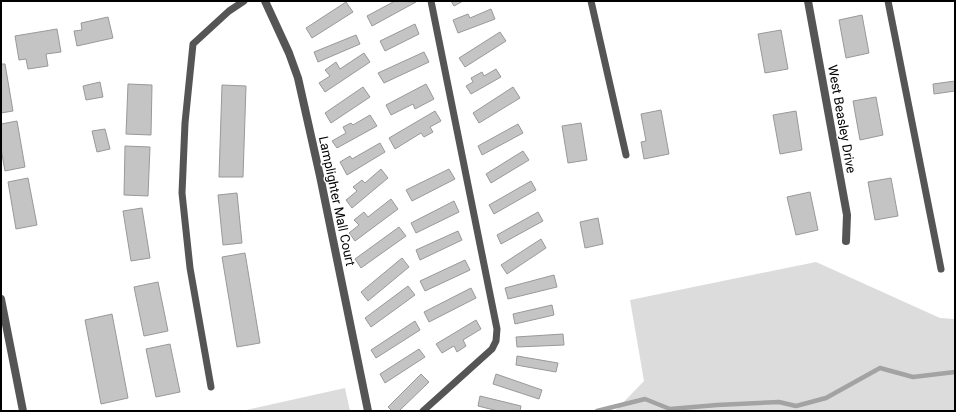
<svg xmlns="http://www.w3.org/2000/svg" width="956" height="412" font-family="Roboto,sans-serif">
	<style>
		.green { fill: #dcdcdc }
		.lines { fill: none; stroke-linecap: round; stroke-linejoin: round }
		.stream { stroke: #a3a3a3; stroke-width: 4.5 }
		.building { fill: #c4c4c4; stroke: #999 }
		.lane { stroke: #555; stroke-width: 7 }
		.street { stroke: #555; stroke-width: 8 }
		.labels { text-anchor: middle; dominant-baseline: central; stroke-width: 3; stroke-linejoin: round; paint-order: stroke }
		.street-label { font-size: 13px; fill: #000; stroke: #fff }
	</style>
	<rect width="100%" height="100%" fill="#fff"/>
	<path class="green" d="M 816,262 L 940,318 L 955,319 L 955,411 L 615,411 L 644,381 L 630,300 Z
		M 345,388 L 350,411 L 242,411 Z"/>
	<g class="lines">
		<path class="stream" d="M 597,411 L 645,399 L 670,409 L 717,405 L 779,402 L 796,406 L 826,398 L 880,368 L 913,377 L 955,372"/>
	</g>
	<path class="building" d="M 395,1 L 416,2 L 372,26 L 367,16 Z
		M 451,1 L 463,1 L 454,6 Z
		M 346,2 L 353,12 L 312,38 L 306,28 Z
		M 491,9 L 495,19 L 458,33 L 453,20 L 468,14 L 470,18 Z
		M 862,15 L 869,53 L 846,58 L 839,20 Z
		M 108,17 L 113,38 L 77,46 L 74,31 L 82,30 L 81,23 Z
		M 415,24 L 419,34 L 385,51 L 380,41 Z
		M 57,29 L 61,52 L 46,54 L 48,66 L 28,69 L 26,59 L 19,60 L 15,36 Z
		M 781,30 L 788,69 L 765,73 L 758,34 Z
		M 500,32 L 506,41 L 465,67 L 459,58 Z
		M 356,35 L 360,44 L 318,62 L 314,52 Z
		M 424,52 L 429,62 L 384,83 L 378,73 Z
		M 364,53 L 370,62 L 325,92 L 319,83 L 330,76 L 325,70 L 336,62 L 340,69 Z
		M 1,64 L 5,64 L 13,111 L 1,113 Z
		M 496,69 L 501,77 L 471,94 L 466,86 L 473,82 L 471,78 L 482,72 L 484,76 Z
		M 955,81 L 955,91 L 934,94 L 933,84 Z
		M 100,82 L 103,97 L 86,100 L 83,86 Z
		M 128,84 L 152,85 L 151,135 L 126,134 Z
		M 426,84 L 434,99 L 415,109 L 413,104 L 391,115 L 386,105 Z
		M 222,85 L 246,86 L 243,177 L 219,177 Z
		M 363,87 L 370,97 L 331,123 L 325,113 Z
		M 513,87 L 520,98 L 479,123 L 473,113 Z
		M 876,97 L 883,135 L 860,140 L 853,101 Z
		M 661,110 L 669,154 L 644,159 L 641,142 L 646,141 L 641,114 Z
		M 435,111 L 441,121 L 430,127 L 433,132 L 424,137 L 421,133 L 395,149 L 389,138 Z
		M 796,111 L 802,150 L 780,154 L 773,115 Z
		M 370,115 L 377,126 L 337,148 L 332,141 L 346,133 L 343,127 L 351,123 L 353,125 Z
		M 17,121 L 25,167 L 5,171 L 1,149 L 1,124 Z
		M 581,123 L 587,160 L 568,163 L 562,126 Z
		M 518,124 L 523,133 L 482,155 L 478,146 Z
		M 105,129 L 110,149 L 97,152 L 92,131 Z
		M 380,143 L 385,152 L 347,175 L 340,162 L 350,156 L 352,159 Z
		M 125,146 L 150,147 L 148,196 L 124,195 Z
		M 523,151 L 529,160 L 491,183 L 486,174 Z
		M 381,169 L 388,178 L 352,208 L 346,200 L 357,191 L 353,187 L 362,180 L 365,183 Z
		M 449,169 L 455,179 L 412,201 L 406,190 Z
		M 28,178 L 37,225 L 16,229 L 8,182 Z
		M 891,178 L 898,216 L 875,220 L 868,182 Z
		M 531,181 L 536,190 L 494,214 L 489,205 Z
		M 810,192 L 818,230 L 796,235 L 787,197 Z
		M 237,193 L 242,243 L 223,245 L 218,195 Z
		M 391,199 L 398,209 L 355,241 L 349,233 L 359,225 L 354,220 L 364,212 L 368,217 Z
		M 454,201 L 459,212 L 416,233 L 411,223 Z
		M 142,208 L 150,258 L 131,261 L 123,211 Z
		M 538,212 L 543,221 L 501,244 L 497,235 Z
		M 598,218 L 603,244 L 585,248 L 580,222 Z
		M 399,227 L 406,236 L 361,268 L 355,259 Z
		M 458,231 L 462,240 L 420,260 L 416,250 Z
		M 541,239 L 546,248 L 507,274 L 501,265 Z
		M 245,253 L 260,343 L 237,347 L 222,257 Z
		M 402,258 L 409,267 L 368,301 L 361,292 Z
		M 465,260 L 470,270 L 425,291 L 420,281 Z
		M 554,275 L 557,287 L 508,299 L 505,288 Z
		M 158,282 L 168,331 L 144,336 L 134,287 Z
		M 408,286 L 415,295 L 371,327 L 365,318 Z
		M 471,288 L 476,298 L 429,322 L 424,312 Z
		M 552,305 L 554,315 L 515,324 L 513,314 Z
		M 112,314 L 128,398 L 101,404 L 85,320 Z
		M 476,320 L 481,329 L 463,340 L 466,346 L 457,352 L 454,346 L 442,353 L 436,344 Z
		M 415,321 L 420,330 L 376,358 L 371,350 Z
		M 563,334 L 564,345 L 517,347 L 516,337 Z
		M 170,344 L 180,392 L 156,397 L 146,349 Z
		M 419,349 L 425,357 L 385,383 L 380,374 Z
		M 517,356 L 558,363 L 556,372 L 516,365 Z
		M 421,374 L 429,382 L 399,411 L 392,411 L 388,407 Z
		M 496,374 L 542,390 L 539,399 L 493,384 Z
		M 480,396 L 521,406 L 520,411 L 498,411 L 478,406 Z"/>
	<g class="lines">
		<path class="lane" d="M 591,1 L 626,155
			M 888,1 L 941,269
			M 211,387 L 190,268 L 182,193 L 185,123 L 193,44 L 229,11 L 244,1
			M 423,411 L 492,349 L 496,341 L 497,329 L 431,1"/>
		<path class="street" d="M 265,1 L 289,53 L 298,78 L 320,176 L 368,411
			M 808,1 L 847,215 L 846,241
			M 1,299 L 23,411"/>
	</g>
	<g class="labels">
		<g class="street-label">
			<text transform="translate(842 119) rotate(80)">West Beasley Drive</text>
			<text transform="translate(337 201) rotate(78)">Lamplighter Mall Court</text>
		</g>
	</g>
	<rect width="956" height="412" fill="none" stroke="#000000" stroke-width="4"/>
</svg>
